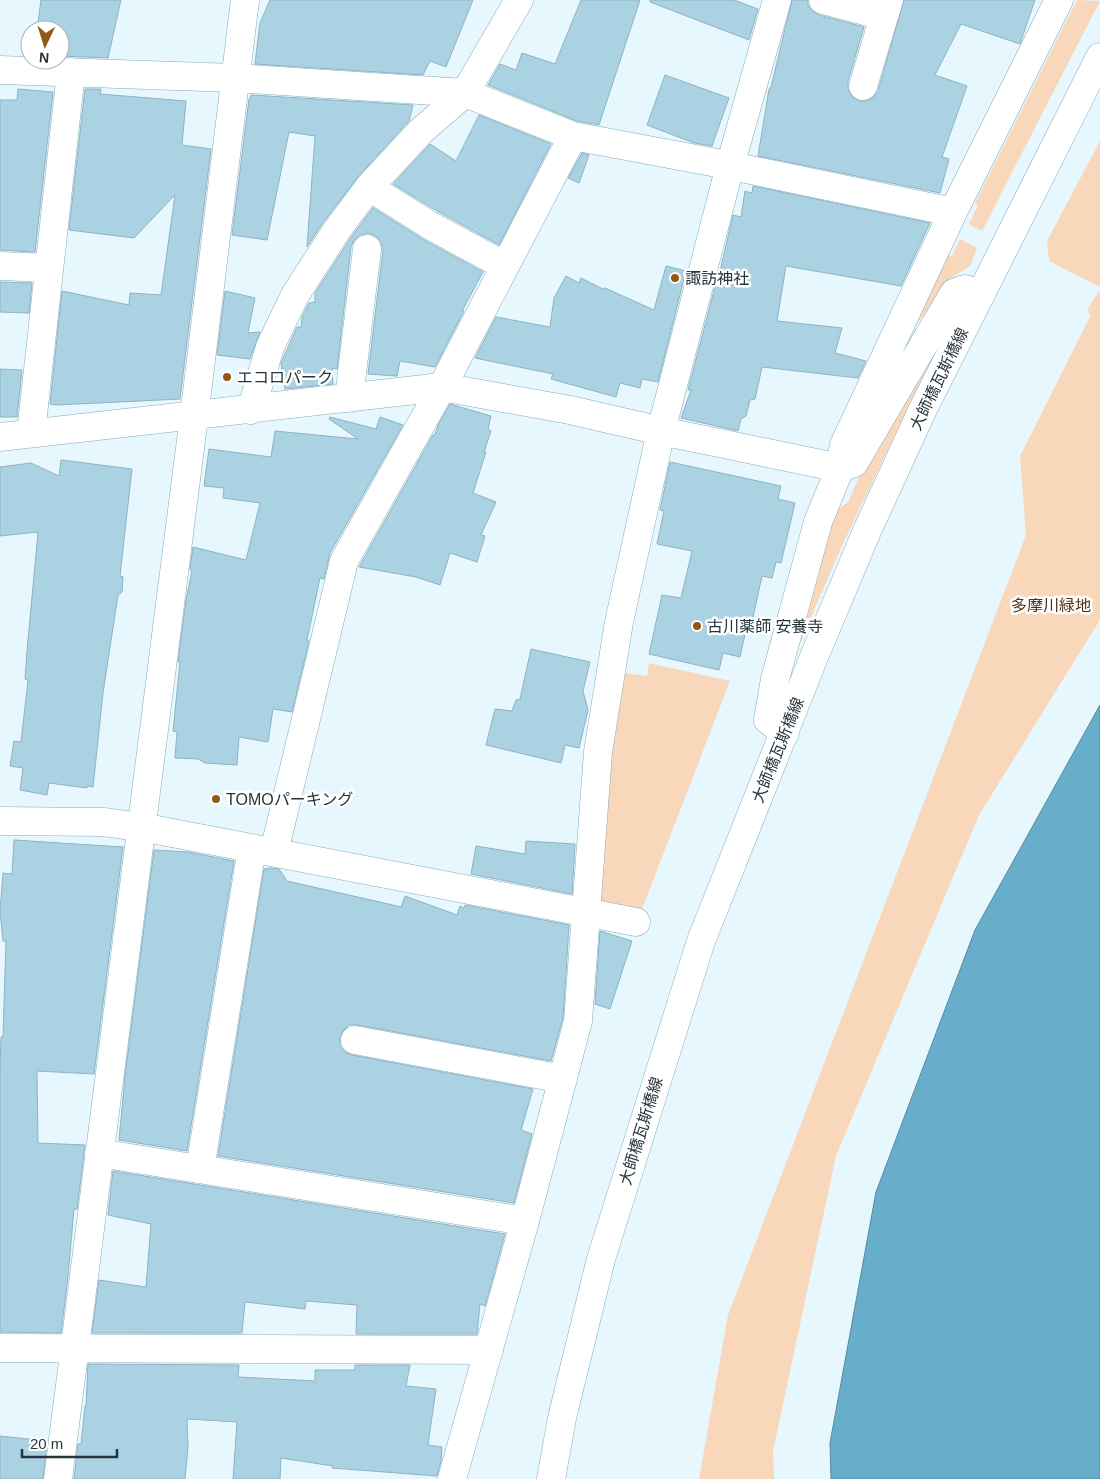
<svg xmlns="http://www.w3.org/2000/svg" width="1100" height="1479" font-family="Arial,'Noto Sans JP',sans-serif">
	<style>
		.green { fill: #f8d7ba }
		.water { fill: #68aecb; stroke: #548aa0 }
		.building { fill: #abd2e3; stroke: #8db3c3 }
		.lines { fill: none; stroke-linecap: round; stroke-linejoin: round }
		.minor-casing { stroke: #85abbb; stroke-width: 29 }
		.minor { stroke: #fff; stroke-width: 28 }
		.poi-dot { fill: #925715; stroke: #fff; stroke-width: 2 }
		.labels { text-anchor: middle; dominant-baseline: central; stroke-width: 5; stroke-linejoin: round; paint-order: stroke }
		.poi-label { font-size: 16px; fill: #26353c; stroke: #fff; text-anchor: start }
		.street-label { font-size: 16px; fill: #26353c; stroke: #fff }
		.park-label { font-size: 16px; fill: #52310f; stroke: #fff }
	</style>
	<rect width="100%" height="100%" fill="#e7f7fe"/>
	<path class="green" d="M 1077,0 L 1100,1 L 982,231 L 969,224 L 978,205 L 975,203 Z
		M 1100,141 L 1100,287 L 1049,261 L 1047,241 Z
		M 960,239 L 977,248 L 970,266 L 954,276 L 915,326 L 945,254 L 952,256 Z
		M 1100,290 L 1100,620 L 979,815 L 836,1156 L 773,1451 L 774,1479 L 699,1479 L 728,1315 L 1026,535 L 1020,456 L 1091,315 L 1087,310 Z
		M 954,311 L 840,550 L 798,648 L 833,513 L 848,502 L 870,452 Z
		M 649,663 L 730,681 L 642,909 L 599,900 L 608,773 L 623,673 L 647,676 Z"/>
	<path class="water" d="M 1100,705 L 1100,1479 L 831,1479 L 830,1443 L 876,1192 L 975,930 Z"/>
	<path class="building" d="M 41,0 L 121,0 L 108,58 L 60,56 L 60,30 L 37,30 Z
		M 270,0 L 473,0 L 446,67 L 430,61 L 423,75 L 255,64 L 260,23 Z
		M 581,0 L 640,0 L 599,125 L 577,121 L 488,85 L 500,64 L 516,70 L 522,53 L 555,64 Z
		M 650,0 L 734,0 L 758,9 L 749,40 L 650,2 Z
		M 792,0 L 808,0 L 808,5 L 812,11 L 819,15 L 864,27 L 848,81 L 848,89 L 852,97 L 859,101 L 866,101 L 873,98 L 878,91 L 904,0 L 1035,0 L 1020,44 L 961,24 L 935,75 L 967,86 L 942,157 L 949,159 L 940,193 L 758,156 L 769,89 L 771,87 Z
		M 665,75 L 729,98 L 712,146 L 694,143 L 647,125 Z
		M 18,89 L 53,92 L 35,252 L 0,250 L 0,100 L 17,100 Z
		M 85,89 L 101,89 L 100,94 L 186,101 L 182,145 L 211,149 L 180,399 L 57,405 L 50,404 L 62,291 L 129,305 L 130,293 L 161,295 L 175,195 L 134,238 L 69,230 Z
		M 251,95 L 413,105 L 409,121 L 357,178 L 324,221 L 307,247 L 315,136 L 289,132 L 267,240 L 232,235 L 249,99 L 250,99 Z
		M 479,115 L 551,144 L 499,245 L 439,212 L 393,184 L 430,144 L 456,161 Z
		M 582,153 L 589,155 L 579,183 L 568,178 Z
		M 753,186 L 930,223 L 901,286 L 786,266 L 777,321 L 842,328 L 835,353 L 866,361 L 858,378 L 762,367 L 755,399 L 750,400 L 746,416 L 741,419 L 738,431 L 681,418 L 691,390 L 688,390 L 717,279 L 718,280 L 733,215 L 741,217 L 745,191 L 752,193 Z
		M 373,208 L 424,240 L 483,272 L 462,311 L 464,311 L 435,367 L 400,361 L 397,376 L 368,374 L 383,250 L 381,242 L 376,236 L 368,233 L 360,235 L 354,240 L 351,247 L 337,369 L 332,368 L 333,384 L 285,389 L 281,363 L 297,327 L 301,327 L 302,317 L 309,303 L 315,302 L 315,293 L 350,239 Z
		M 666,266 L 686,271 L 658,382 L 642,379 L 640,388 L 620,383 L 616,397 L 551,379 L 553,374 L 475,358 L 496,317 L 550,327 L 554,298 L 566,276 L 579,283 L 581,278 L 603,289 L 605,288 L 654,310 Z
		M 0,282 L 32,283 L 29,313 L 0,312 Z
		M 225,291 L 255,298 L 248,333 L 260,332 L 250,359 L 217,355 Z
		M 0,369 L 22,370 L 17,417 L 0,417 Z
		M 450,404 L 491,416 L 488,429 L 491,431 L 484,452 L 486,452 L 473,493 L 496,502 L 481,535 L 485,536 L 477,562 L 450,553 L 440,585 L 416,577 L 359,567 L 433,435 L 435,435 L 438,425 Z
		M 330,417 L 376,429 L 380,417 L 403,425 L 330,553 L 324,579 L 320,578 L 307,640 L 309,641 L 292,712 L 273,709 L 268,742 L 239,737 L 237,765 L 205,763 L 198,759 L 175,758 L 177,732 L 173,731 L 180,662 L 178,662 L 186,600 L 192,572 L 190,569 L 193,547 L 246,560 L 260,503 L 223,498 L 224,488 L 204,486 L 209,449 L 271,457 L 275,431 L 358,439 L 329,419 Z
		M 61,460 L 132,469 L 120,576 L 123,577 L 122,592 L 118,595 L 103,693 L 93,787 L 87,786 L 87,788 L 49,783 L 47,795 L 20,790 L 23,768 L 10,766 L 14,741 L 21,742 L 28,680 L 25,679 L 27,651 L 38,532 L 0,536 L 0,467 L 31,463 L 59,476 Z
		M 670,462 L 781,486 L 778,499 L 795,503 L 781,563 L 776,562 L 772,578 L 762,576 L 750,631 L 746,630 L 740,657 L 723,653 L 719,670 L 649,654 L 662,595 L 681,598 L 692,551 L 657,544 L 664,511 L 660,510 Z
		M 531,649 L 590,662 L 583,691 L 588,710 L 579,748 L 565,745 L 561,763 L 486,745 L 495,709 L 512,711 L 516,700 L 520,699 Z
		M 14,840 L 123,847 L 94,1074 L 37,1071 L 38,1143 L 85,1145 L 77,1209 L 74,1209 L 68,1276 L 61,1333 L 0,1332 L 0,1072 L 1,1037 L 3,1036 L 6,941 L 3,941 L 0,911 L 3,873 L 12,874 Z
		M 526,841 L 575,844 L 572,894 L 471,874 L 476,846 L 525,854 Z
		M 154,850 L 188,852 L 234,861 L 187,1151 L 119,1140 L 125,1076 Z
		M 270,868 L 279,869 L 287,881 L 393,905 L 401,907 L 405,896 L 457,915 L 460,906 L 464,908 L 465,905 L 569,925 L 563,1018 L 551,1061 L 358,1025 L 349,1025 L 344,1030 L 340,1037 L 340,1046 L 345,1052 L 352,1055 L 533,1089 L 521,1130 L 532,1134 L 514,1203 L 218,1156 L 264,869 Z
		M 600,931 L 632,941 L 610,1009 L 595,1004 Z
		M 113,1171 L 505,1234 L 485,1306 L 480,1304 L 477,1334 L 356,1334 L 357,1305 L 306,1301 L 305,1309 L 245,1302 L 242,1333 L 92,1333 L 99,1280 L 146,1287 L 151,1224 L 108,1215 Z
		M 88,1364 L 239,1365 L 238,1377 L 315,1381 L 315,1370 L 355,1370 L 355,1365 L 410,1365 L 406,1386 L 436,1389 L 428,1445 L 442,1447 L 441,1461 L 437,1476 L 332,1468 L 333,1466 L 281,1458 L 280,1479 L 233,1479 L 237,1422 L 187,1419 L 188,1447 L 185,1479 L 74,1479 L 78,1444 L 81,1444 L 85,1406 L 86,1406 Z
		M 0,1436 L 47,1441 L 43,1479 L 0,1479 Z"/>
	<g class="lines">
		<g class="minor-casing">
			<path id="minor" d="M 823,0 L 884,16
				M 0,70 L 235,78 L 465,93 L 573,136 L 712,162 L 953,212
				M 863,86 L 889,0
				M 369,187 L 431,226 L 505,266
				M 0,266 L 49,268
				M 349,398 L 367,249
				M 251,410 L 270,347 L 295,295 L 337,230 L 369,187 L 421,131 L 465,93 L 519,0
				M 31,433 L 71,72
				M 0,437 L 442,387 L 570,410 L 661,431 L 840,468 L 854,463 L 954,293 L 965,289 L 981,294
				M 785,733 L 768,720 L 775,679 L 818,522 L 840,468 L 844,445 L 953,212 L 1059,0
				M 0,821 L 103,822 L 141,827 L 636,922
				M 274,852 L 344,561 L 442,387 L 573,136
				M 355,1040 L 563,1079
				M 99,1153 L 525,1221
				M 200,1169 L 252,848
				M 0,1348 L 489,1350
				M 58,1479 L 194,417 L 245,0
				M 452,1479 L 525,1221 L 578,1021 L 598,752 L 619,622 L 661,431 L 730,166 L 777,0
				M 551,1479 L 562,1418 L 601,1259 L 701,941 L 816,652 L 867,531 L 922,411 L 1100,57"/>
		</g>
		<use href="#minor" class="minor"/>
	</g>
	<g class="poi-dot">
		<circle cx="675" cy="278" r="5"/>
		<circle cx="227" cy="377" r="5"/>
		<circle cx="697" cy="626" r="5"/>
		<circle cx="216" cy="799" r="5"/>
	</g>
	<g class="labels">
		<g class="poi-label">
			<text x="685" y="278">諏訪神社</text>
			<text x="237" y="377">エコロパーク</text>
			<text x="707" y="626">古川薬師 安養寺</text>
			<text x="226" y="799">TOMOパーキング</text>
		</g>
		<g class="street-label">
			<text transform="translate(939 379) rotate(-64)">大師橋瓦斯橋線</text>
			<text transform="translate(778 750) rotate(-68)">大師橋瓦斯橋線</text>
			<text transform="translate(641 1131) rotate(-73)">大師橋瓦斯橋線</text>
		</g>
		<g class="park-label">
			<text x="1051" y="605">多摩川緑地</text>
		</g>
	</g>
	<g transform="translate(45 45) rotate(184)"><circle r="24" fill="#ffffff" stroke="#a8aeb1"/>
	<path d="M0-4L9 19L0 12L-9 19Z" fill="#925715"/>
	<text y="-8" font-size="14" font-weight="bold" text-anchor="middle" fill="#26353c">N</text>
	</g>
	<path d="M22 1449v8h95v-8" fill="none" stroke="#26353c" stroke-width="2.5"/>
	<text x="30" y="1449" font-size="15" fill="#26353c" stroke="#ffffff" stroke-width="4" paint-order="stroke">20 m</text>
</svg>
